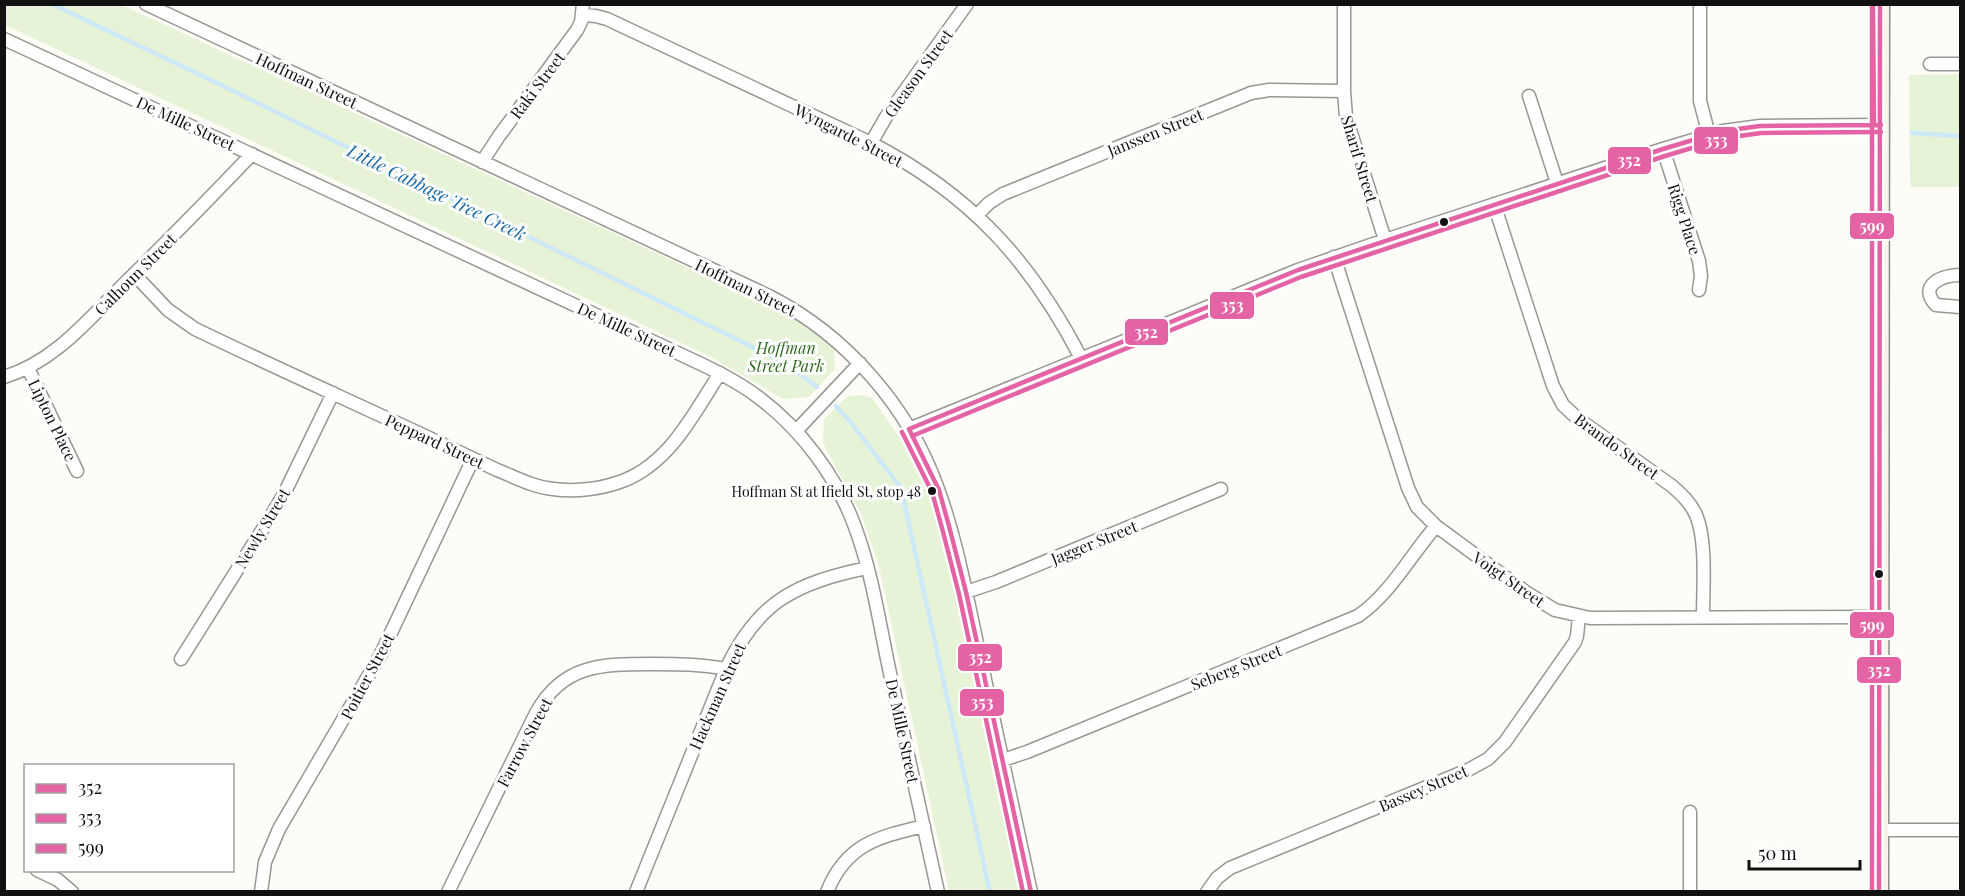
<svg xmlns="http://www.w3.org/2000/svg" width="1965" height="896" font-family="'Playfair Display',serif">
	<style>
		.green { fill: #e7f3d7 }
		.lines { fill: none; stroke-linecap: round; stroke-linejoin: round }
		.stream { stroke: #cde8f7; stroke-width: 4.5 }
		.street-casing { stroke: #979795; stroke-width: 15 }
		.secondary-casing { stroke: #8e8d8b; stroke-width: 21 }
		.street { stroke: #fffffe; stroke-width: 12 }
		.secondary { stroke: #f6f4eb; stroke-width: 18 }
		.bus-1-casing { stroke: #fff; stroke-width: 9 }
		.bus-2-casing { stroke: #fff; stroke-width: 9 }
		.bus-3-casing { stroke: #fff; stroke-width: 9 }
		.bus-1 { stroke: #e463a4; stroke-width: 4.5 }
		.bus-2 { stroke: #e463a4; stroke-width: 4.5 }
		.bus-3 { stroke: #e463a4; stroke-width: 4.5 }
		.bus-dot { fill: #111; stroke: #fff; stroke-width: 2 }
		.labels { text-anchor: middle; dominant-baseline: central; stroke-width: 6; stroke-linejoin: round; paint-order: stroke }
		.bus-label { font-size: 14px; fill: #111; stroke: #fff; text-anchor: end }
		.street-label { font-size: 16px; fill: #111; stroke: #fff }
		.park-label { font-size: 16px; font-style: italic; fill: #2f6b1f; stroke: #fff }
		.water-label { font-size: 18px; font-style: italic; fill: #1768a6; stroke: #fff }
		.line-badge { stroke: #fff; stroke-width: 2 }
		.badge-label { font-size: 16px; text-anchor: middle; font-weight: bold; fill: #fff }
	</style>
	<rect width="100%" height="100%" fill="#fdfcf7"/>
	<path class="green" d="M 5,5 L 122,5 L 805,322 L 834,349 L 835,369 L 809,397 L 783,399 L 713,358 L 5,25 Z
		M 1960,74 L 1960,187 L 1910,187 L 1909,75 Z
		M 863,395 L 872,398 L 902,441 L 927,484 L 957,591 L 1021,891 L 949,891 L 878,562 L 861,514 L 823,443 L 824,419 L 848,396 Z"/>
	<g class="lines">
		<path class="stream" d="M 52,4 L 217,83 L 785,363 L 817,387
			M 1912,133 L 1960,136
			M 836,406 L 849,420 L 901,488 L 990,892"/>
		<g class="street-casing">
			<path id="street" d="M 146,4 L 769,296 C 846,335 909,407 938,489 C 958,544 968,604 981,661 C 998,738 1014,815 1031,892
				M 1344,4 L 1344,91 L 1346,117 L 1385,240
				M 1700,4 L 1700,101 L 1709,135
				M 582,15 L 596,16 L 607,19 L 871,143 C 970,194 1030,260 1081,358
				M 4,39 L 699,363 C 720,373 740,383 758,397 C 801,429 837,477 855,527 C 873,575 880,628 891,678 C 907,749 922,820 938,892
				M 1930,64 L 1960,64
				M 1529,96 L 1557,183
				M 871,143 L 886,117 L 967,4
				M 1663,149 L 1699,261 L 1701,276 L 1699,290
				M 482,162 L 499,136 L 577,30 L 581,22 L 583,4
				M 1494,204 L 1553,386 L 1563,405 L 1577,418 L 1672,486 C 1681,494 1691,503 1696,515 C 1707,540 1703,589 1703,617
				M 977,215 L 989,203 L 1003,194 L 1251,93 L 1269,90 L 1344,91
				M 1334,257 L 1408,488 L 1417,507 L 1436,526 L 1527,593 L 1555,610 L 1590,618 L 1880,617
				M 134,274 L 168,310 L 195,329 C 272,366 350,401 427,437 C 450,448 474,459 497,470 C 515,477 533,487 553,489 C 576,492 603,489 625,480 C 671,461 694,413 720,373
				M 1960,275 C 1943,275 1917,285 1936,305 L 1960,307
				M 28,368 L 77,471
				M 4,377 C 54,362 88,320 123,285 C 167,242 210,198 252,154
				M 909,429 L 1298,270 L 1385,240 L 1663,149 L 1723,131 L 1760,126 L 1881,125
				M 796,431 L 860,363
				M 966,592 L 996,582 L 1221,489
				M 181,659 L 271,516 L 284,494 L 333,393
				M 1003,760 L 1027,752 L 1358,616 C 1391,593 1410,556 1436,526
				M 1690,812 L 1690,892
				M 1878,830 L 1960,830
				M 37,870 L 58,880 L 72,892
				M 261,892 L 265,862 L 279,829 L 380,656 L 473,459
				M 448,892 L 536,713 C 563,664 602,664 652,664 C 677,664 701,664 726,669
				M 636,892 L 726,669 C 758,601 796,583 867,568
				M 827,892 C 846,844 878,837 924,826
				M 1207,892 L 1217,878 L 1230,868 L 1468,770 L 1488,759 L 1505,742 L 1575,642 L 1577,636 L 1579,616"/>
		</g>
		<g class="secondary-casing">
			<path id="secondary" d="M 1879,892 L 1880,4"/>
		</g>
		<use href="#street" class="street"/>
		<use href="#secondary" class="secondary"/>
		<g class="bus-1-casing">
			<path id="bus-1" d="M 909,429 L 1298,270 L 1663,149 L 1723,131 L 1760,126 L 1881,125
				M 909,429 L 939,490 L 949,526 L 966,592 L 1031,892
				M 1879,892 L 1880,4"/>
		</g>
		<g class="bus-2-casing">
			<path id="bus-2" d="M 1873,4 L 1874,125
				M 902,432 L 932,492 L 942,528 L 959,594 L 1023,892
				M 912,436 L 1301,277 L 1665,156 L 1725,138 L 1761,133 L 1881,132"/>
		</g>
		<g class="bus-3-casing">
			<path id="bus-3" d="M 1872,892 L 1872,4"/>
		</g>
		<use href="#bus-1" class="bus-1"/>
		<use href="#bus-2" class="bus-2"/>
		<use href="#bus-3" class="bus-3"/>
	</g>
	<g class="bus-dot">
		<circle cx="1444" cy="222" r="5"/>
		<circle cx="932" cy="491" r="5"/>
		<circle cx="1879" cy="574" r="5"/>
	</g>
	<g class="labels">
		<g class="bus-label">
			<text x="921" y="491">Hoffman St at Ifield St, stop 48</text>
		</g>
		<g class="street-label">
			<text transform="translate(918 73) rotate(-54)">Gleason Street</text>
			<text transform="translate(307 80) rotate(25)">Hoffman Street</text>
			<text transform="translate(537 85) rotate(-53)">Raki Street</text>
			<text transform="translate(186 123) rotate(25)">De Mille Street</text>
			<text transform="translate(1155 132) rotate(-22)">Janssen Street</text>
			<text transform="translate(849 135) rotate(27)">Wyngarde Street</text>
			<text transform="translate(1360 159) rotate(73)">Sharif Street</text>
			<text transform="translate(1685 219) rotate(72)">Rigg Place</text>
			<text transform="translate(135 274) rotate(-45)">Calhoun Street</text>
			<text transform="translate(746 287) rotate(26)">Hoffman Street</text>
			<text transform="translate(627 329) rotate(25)">De Mille Street</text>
			<text transform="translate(53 420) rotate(64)">Lipton Place</text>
			<text transform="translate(435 441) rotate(25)">Peppard Street</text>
			<text transform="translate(1617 446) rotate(36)">Brando Street</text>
			<text transform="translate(262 528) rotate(-59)">Newly Street</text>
			<text transform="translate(1094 542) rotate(-22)">Jagger Street</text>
			<text transform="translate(1509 579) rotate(35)">Voigt Street</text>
			<text transform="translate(1236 667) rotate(-22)">Seberg Street</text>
			<text transform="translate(367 676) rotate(-62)">Poitier Street</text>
			<text transform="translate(717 696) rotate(-66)">Hackman Street</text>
			<text transform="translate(903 731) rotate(78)">De Mille Street</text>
			<text transform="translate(524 742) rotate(-62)">Farrow Street</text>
			<text transform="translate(1423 788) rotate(-23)">Bassey Street</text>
		</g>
		<g class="park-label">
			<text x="786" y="347">Hoffman<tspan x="786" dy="18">Street Park</tspan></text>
		</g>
		<g class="water-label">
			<text transform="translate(437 192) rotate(26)">Little Cabbage Tree Creek</text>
		</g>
	</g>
	<g class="line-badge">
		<rect x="1693" y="126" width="46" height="29" rx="6" fill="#e463a4"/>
		<rect x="1607" y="146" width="45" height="29" rx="6" fill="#e463a4"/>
		<rect x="1849" y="212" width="46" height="28" rx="6" fill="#e463a4"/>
		<rect x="1209" y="291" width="46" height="29" rx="6" fill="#e463a4"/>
		<rect x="1124" y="318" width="45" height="28" rx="6" fill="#e463a4"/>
		<rect x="1849" y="611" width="46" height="28" rx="6" fill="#e463a4"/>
		<rect x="957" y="643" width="46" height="29" rx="6" fill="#e463a4"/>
		<rect x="1856" y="656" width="46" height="28" rx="6" fill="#e463a4"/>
		<rect x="959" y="688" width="46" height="29" rx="6" fill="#e463a4"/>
	</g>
	<g class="badge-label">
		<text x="1716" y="146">353</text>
		<text x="1629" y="166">352</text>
		<text x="1872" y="232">599</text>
		<text x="1232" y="311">353</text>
		<text x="1146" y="338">352</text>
		<text x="1872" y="631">599</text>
		<text x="980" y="663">352</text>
		<text x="1879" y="676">352</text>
		<text x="982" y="708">353</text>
	</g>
	<rect width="1965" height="896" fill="none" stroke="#111111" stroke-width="12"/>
	<rect x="24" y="764" width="210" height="108" fill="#ffffff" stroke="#a0a0a0" stroke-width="1.5"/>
	<rect x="36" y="784" width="30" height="9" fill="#e463a4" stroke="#a0a0a0" stroke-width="1.5"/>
	<text x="78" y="794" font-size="18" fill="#111111">352</text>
	<rect x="36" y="814" width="30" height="9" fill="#e463a4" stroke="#a0a0a0" stroke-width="1.5"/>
	<text x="78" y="824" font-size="18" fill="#111111">353</text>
	<rect x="36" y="844" width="30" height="9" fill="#e463a4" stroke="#a0a0a0" stroke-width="1.5"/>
	<text x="78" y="854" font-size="18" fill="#111111">599</text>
	<path d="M1749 860v9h111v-9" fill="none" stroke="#111111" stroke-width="3"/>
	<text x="1758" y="860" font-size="18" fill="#111111" stroke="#ffffff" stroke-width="4.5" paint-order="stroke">50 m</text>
</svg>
